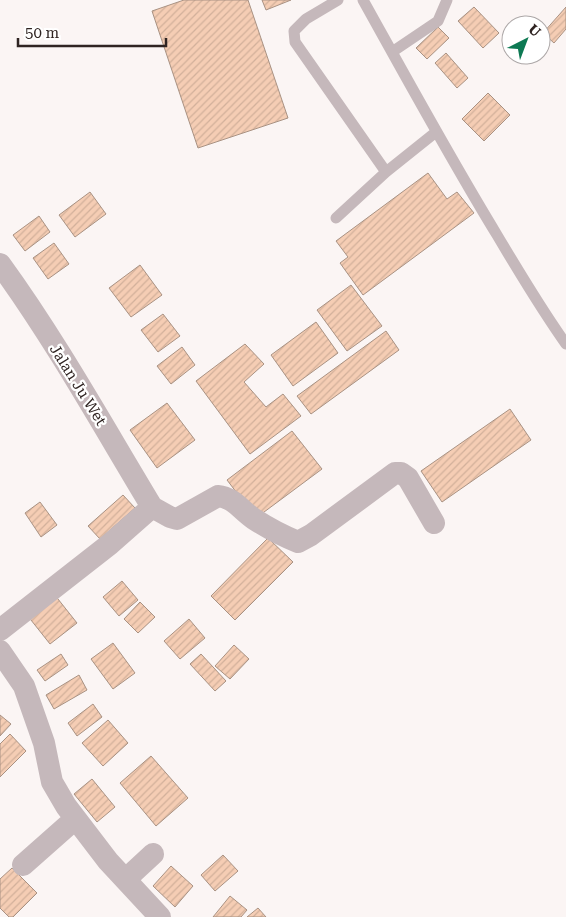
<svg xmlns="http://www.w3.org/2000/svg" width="566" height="917" font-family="'Roboto Serif',serif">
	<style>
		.building { fill: url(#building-hatch); stroke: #a99283 }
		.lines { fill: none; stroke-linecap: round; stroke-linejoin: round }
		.lane { stroke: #c5b8bb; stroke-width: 11 }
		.street { stroke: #c5b8bb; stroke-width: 22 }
		.labels { text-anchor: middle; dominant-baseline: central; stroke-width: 4.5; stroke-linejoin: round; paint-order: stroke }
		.street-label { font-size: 15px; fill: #2f2422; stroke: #fff }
	</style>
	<defs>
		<pattern id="building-hatch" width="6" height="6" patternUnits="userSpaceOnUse" patternTransform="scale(1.25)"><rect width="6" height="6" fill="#f5cdb4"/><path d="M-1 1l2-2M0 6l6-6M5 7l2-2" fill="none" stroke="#d2b09a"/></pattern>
	</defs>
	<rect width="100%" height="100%" fill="#fbf5f4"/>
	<path class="building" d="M 184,0 L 248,0 L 288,118 L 198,148 L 152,11 Z
		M 262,0 L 291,0 L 266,10 Z
		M 474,7 L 499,33 L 483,48 L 458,21 Z
		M 566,7 L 566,29 L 554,43 L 543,33 Z
		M 438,27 L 449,38 L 427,59 L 416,48 Z
		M 446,53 L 468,78 L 457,88 L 435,63 Z
		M 488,93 L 510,115 L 484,141 L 462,119 Z
		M 428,173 L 447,199 L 457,192 L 474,213 L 363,295 L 340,263 L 348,257 L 336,241 Z
		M 90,192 L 106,214 L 75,237 L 59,215 Z
		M 39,216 L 50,232 L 25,251 L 13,235 Z
		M 54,243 L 69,264 L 48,279 L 33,258 Z
		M 140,265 L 162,295 L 131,317 L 109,288 Z
		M 351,285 L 382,326 L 347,351 L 317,310 Z
		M 163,314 L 180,336 L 158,352 L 141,330 Z
		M 316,322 L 338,353 L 293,386 L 271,355 Z
		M 386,331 L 399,350 L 311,414 L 297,396 Z
		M 245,344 L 264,364 L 244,382 L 266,407 L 283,394 L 301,416 L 250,454 L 196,381 Z
		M 182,347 L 195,365 L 171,384 L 157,366 Z
		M 167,403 L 195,440 L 157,468 L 130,430 Z
		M 510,409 L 531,440 L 442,502 L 421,471 Z
		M 292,431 L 322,469 L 256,518 L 227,480 Z
		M 123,495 L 135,508 L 100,539 L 88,526 Z
		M 40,502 L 57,525 L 41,537 L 25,513 Z
		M 268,538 L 293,562 L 235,620 L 211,596 Z
		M 122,581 L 138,600 L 119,616 L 103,597 Z
		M 54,594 L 77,623 L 50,644 L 27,615 Z
		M 140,602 L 155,617 L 138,633 L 124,619 Z
		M 189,619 L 205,638 L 180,659 L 164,641 Z
		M 113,643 L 135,673 L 113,689 L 91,659 Z
		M 234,645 L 249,659 L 230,679 L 215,666 Z
		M 61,654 L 68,665 L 45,681 L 37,670 Z
		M 201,654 L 226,681 L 215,691 L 190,664 Z
		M 79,675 L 87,690 L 54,709 L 46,695 Z
		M 93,704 L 102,717 L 77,736 L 68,723 Z
		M 0,715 L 11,724 L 0,736 Z
		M 108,720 L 128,743 L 103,766 L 82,743 Z
		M 10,734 L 26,751 L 0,777 L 0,744 Z
		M 151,756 L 188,798 L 156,826 L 120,783 Z
		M 92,779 L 115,807 L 97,822 L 74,794 Z
		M 223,855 L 238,871 L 215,891 L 201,875 Z
		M 171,866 L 193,886 L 175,907 L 153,886 Z
		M 12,868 L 37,893 L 13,917 L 9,917 L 0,908 L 0,879 Z
		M 230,896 L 247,910 L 241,917 L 213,917 Z
		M 258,908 L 266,917 L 247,917 Z"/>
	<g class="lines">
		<path class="lane" d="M 338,0 L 306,19 L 294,31 L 295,42 L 386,172
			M 363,0 C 407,79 450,158 497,235 C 519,272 541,309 566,344
			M 392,52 L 438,21 L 447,0
			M 336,218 L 386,172 L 436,132"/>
		<path class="street" d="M 0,264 C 56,341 103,426 152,507 L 170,517 L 177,519 L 218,496 C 233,497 242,511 254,519 C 268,528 283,536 298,542 L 311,535 L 395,473 L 401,473 L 408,478 L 434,523
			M 0,630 L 110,544 L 152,507
			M 0,651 L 24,686 L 44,743 L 52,782 L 66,806 L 108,861 L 160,917
			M 23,865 L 75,819
			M 126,879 L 153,854"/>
	</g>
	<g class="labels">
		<g class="street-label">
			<text transform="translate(78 385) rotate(58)">Jalan Ju Wet</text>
		</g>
	</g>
	<g transform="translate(526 40) rotate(42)"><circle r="24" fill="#ffffff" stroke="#aca7a7"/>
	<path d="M0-4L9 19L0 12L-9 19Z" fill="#0d7953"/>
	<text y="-8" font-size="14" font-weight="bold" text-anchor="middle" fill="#2f2422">U</text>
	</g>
	<path d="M18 38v8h148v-8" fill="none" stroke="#2f2422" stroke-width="2.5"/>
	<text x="25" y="38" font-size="15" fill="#2f2422" stroke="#ffffff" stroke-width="4" paint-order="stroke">50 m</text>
</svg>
